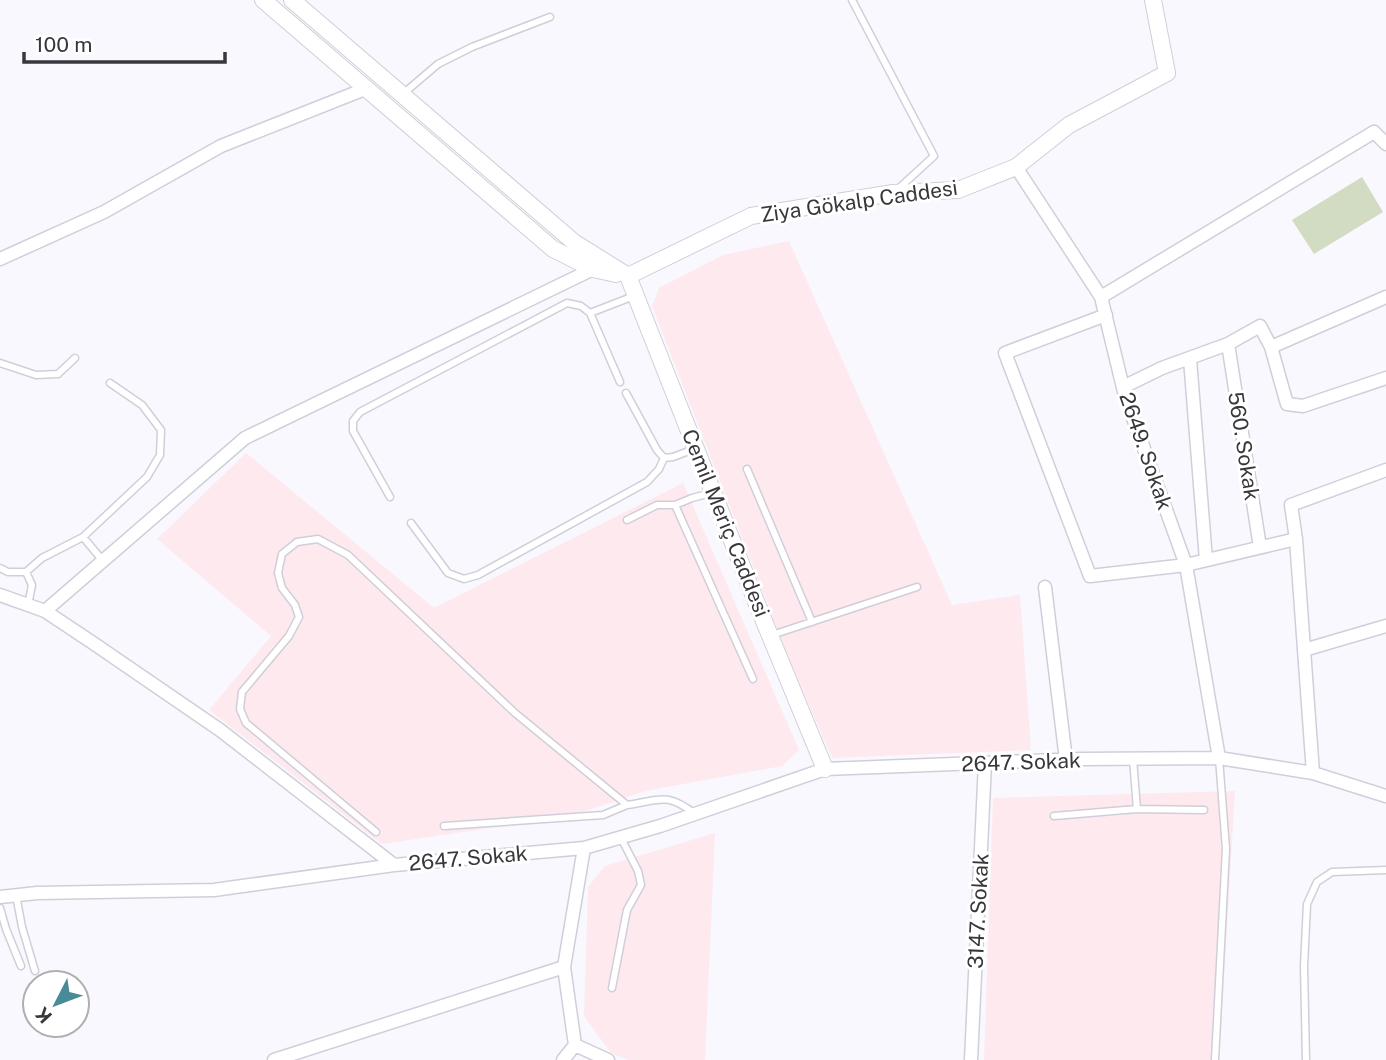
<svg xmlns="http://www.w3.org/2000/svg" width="1386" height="1060" font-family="'Public Sans',sans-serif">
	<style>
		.industrial { fill: #fee9ef }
		.green { fill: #d2dcc3 }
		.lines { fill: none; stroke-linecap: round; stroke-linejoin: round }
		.service-casing { stroke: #d0cfd9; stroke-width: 9 }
		.minor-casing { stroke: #d0cfd9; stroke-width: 15 }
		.tertiary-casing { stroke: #d0cfd9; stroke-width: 18 }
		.service { stroke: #fff; stroke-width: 6 }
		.minor { stroke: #fff; stroke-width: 12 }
		.tertiary { stroke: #fff; stroke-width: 16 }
		.labels { text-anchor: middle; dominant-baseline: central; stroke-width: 6; stroke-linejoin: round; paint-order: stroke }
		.street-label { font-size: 21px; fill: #38383c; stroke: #fff }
	</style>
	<rect width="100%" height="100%" fill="#f9f8fe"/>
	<path class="industrial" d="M 789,241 L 952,605 L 1020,595 L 1031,750 L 832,758 L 785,649 L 652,306 L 659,288 L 723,255 Z
		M 246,453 L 434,608 L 683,483 L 799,750 L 782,766 L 645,791 L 571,816 L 382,844 L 209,710 L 271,636 L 157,539 Z
		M 1235,791 L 1219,1060 L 984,1060 L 993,798 Z
		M 715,833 L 705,1060 L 628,1060 L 611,1053 L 584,1016 L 588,887 L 605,866 Z"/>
	<path class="green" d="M 1362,177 L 1383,212 L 1314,254 L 1292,220 Z"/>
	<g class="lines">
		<g class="service-casing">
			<path id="service" d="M 852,0 L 934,156 L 897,190
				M 404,93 L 438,64 L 472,47 L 550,17
				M 590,313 L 634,296
				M 0,363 L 36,375 L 58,374 L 75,358
				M 626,393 L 657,450 L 664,458 L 673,457 L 694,449
				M 747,469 L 812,622
				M 390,497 L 353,431 L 353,421 L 360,412 L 567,303 L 581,306 L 590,313 L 620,382
				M 675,505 L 753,679
				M 627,520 L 657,505 L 675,505 L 692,498 L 711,493
				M 411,523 L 448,573 L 464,579 L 478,575 L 647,482 L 659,469 L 664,458
				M 83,537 L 103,561
				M 0,568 L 8,572 L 26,572 L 42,558 L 83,537 L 147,477 L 160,455 L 161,430 L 142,405 L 110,383
				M 26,572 L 32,585 L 28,605
				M 772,635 L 917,587
				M 1133,759 L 1137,809
				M 1054,816 L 1137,809 L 1204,810
				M 444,826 L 603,815 L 627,805
				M 376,832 L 246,723 L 240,709 L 242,692 L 289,636 L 299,617 L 295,605 L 282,588 L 278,573 L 282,554 L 297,542 L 318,539 L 348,555 L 515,713 L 627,805 C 659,801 666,791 695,814
				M 16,895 L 22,927 L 35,971
				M 0,908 L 6,929 L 21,966
				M 612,988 L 627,910 L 641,885 L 638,871 L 621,838
				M 1215,1060 L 1226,849 L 1219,758
				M 1306,1060 L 1304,966 L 1307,904 L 1317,882 L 1332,872 L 1386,870"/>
		</g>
		<g class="minor-casing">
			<path id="minor" d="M 1016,167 L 1101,297 L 1125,396 L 1186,565 L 1219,758
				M 0,259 L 104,212 L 221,146 L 365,89
				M 1101,297 L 1374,132 L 1386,144
				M 1386,297 L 1271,347 L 1287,404 L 1303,406 L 1386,378
				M 1106,315 L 1005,353 L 1090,576 L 1186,565 L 1296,539 L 1313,773
				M 1228,344 L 1260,547
				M 1190,359 L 1206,560
				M 1123,387 L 1162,368 L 1228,344 L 1260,326 L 1271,347
				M 1296,539 L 1291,505 L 1386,470
				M 1045,587 L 1066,760
				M 0,595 L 45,611 L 93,643 L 220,730 L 394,865
				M 45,611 L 245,438 L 593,269
				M 1304,650 L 1386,626
				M 0,897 L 37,893 L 214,890 L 394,865 L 584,848 L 660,826 L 825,769 L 1083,759 L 1219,758 L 1313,773 L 1386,796
				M 575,1045 L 608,1060
				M 274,1060 L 564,967
				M 563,1060 L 575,1045 L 564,967 L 584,848
				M 971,1060 L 985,763"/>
		</g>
		<g class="tertiary-casing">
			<path id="tertiary" d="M 263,0 L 553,249 L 593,269 L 616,274
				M 292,0 L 575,243 L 628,276 L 757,604 L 825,769
				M 628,276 L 751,216 L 893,193 L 958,190 L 1016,167 L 1069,125 L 1167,73 L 1153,0"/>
		</g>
		<use href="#service" class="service"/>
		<use href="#minor" class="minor"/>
		<use href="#tertiary" class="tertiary"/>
	</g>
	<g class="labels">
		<g class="street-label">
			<text transform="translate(859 201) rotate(-8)">Ziya Gökalp Caddesi</text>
			<text transform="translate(1244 446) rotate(81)">560. Sokak</text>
			<text transform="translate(1146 451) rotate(71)">2649. Sokak</text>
			<text transform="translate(726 523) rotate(68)">Cemil Meriç Caddesi</text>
			<text transform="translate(1021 762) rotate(-2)">2647. Sokak</text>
			<text transform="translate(468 858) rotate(-5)">2647. Sokak</text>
			<text transform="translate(978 911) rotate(-87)">3147. Sokak</text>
		</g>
	</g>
	<g transform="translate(56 1004) rotate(228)"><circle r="33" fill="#ffffff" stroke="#afafb1" stroke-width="2"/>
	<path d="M0-5L12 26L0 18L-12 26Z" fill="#468b97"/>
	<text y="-10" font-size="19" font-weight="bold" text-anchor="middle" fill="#38383c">K</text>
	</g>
	<path d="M24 52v10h201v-10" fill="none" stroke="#38383c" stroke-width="3.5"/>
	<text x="35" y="52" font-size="21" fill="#38383c" stroke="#ffffff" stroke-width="5" paint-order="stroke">100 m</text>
</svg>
